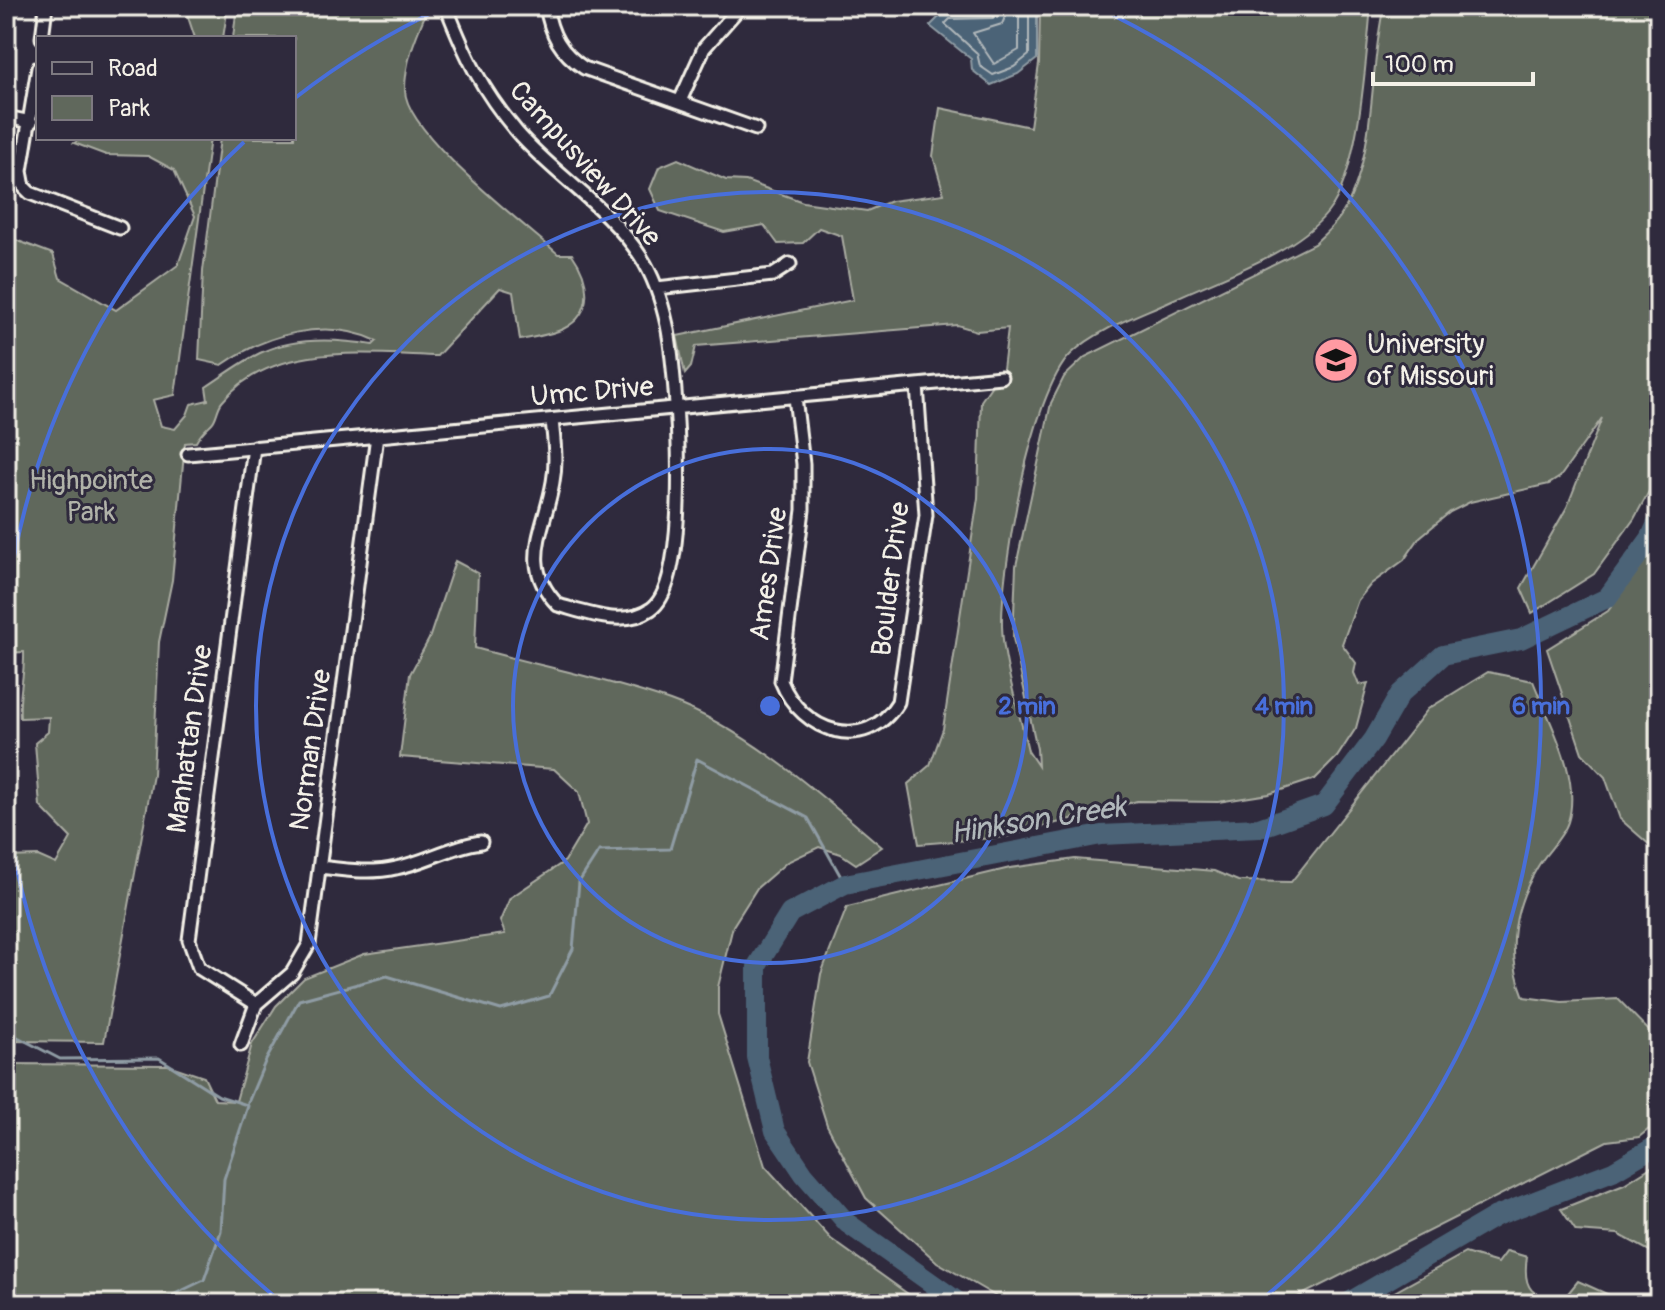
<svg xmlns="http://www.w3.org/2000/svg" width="1665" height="1310" font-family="Pangolin,sans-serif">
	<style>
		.green { fill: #60685c; stroke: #aaaca2; stroke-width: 2 }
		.water { fill: #4c6377; stroke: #8f9ca4; stroke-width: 2 }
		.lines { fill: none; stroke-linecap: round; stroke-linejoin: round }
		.shore { stroke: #b1b8bb; stroke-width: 2 }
		.stream { stroke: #8f9ca4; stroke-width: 3 }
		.river { stroke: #4c6377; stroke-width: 20 }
		.street-casing { stroke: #f4f1e8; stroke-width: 17 }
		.street { stroke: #2f2a3d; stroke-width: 11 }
		.ring { fill: none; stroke: #486fdb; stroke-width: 4 }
		.labels { text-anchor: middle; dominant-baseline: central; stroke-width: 6; stroke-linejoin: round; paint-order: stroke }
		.street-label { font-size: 28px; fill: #f4f1e8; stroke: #2f2a3d }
		.poi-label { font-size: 28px; fill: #f4f1e8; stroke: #2f2a3d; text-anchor: start }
		.park-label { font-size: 28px; fill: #b1b3a9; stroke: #2f2a3d }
		.water-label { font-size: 30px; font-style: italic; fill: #b1b8bb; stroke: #2f2a3d }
		.centre { fill: #486fdb; stroke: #2f2a3d; stroke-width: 4 }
		.ring-label { font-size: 24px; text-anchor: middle; font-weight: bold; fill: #486fdb; stroke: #2f2a3d; stroke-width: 6; stroke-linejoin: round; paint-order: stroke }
	</style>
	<rect width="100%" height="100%" fill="#2f2a3d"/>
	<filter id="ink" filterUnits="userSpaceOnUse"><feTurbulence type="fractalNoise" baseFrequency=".0125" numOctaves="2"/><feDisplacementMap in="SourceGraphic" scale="16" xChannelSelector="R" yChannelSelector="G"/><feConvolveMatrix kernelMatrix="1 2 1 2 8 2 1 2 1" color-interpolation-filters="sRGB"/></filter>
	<g filter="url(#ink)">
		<path class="green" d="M 188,6 L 228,6 L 223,38 L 195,38 L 186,11 Z
			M 237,6 L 428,8 C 417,34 405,60 405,90 C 405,133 524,224 558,254 L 572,254 C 589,278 596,313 563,329 C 551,335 533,337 520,340 L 513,292 L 500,288 L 437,356 C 369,354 271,341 222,402 C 217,408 217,418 212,423 C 205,430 201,433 196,442 L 185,443 L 172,580 L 159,642 L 153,775 L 104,1042 L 6,1041 L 6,857 L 38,856 L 56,864 L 71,838 L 40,806 L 35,743 L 48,732 L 49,717 L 20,718 C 18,695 25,675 24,652 L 6,653 L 6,173 L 12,177 L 13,239 L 53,254 L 60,278 L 116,310 L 178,265 L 195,216 L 174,170 L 148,156 L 106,155 L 74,143 L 83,138 L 210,138 L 175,395 L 153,400 L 161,426 L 175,429 L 187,415 L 191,404 L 208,400 L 206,387 C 223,376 241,362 260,353 C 294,337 338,339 373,345 L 377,341 C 326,317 266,334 222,365 L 199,360 L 203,271 L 220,138 L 294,138 L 294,38 L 233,38 Z
			M 1040,6 L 1371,6 C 1366,57 1360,172 1328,212 C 1294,254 1221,277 1172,300 C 1140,315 1097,329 1071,354 C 1031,393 1001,569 1002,626 C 1003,664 1020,713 1028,751 L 1038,766 L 1037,749 L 1013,638 L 1016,566 L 1051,403 L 1064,377 L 1085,357 L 1314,244 C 1323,235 1333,227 1340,217 C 1378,159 1368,71 1384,6 L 1653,6 L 1659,57 L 1659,473 L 1634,519 L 1594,574 L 1532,613 L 1521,588 L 1567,507 L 1602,418 L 1560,477 L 1549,484 L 1470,502 L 1450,512 L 1420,537 L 1404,560 L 1371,584 L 1358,600 L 1342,644 L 1356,663 L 1354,673 L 1359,685 L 1368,683 L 1356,728 L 1337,757 L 1315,779 L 1269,794 L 1218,802 L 1137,801 L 1005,837 L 919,844 L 908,784 L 930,765 L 943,729 L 978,498 L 981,401 L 1003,369 L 1008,328 L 977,331 L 957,325 L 696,346 L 691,367 L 685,374 L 677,336 L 853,300 L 842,236 L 819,228 L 803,243 L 778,244 L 764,225 L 724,232 L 660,211 L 650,189 L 659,167 L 678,159 L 726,180 L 746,181 L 803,202 L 867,211 L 891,201 L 944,194 L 933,156 L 940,108 L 1030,127 L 1039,64 Z
			M 1659,541 L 1659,853 L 1620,819 L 1605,777 L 1582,753 L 1547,649 L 1608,611 Z
			M 455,561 L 478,573 L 475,648 C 539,666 607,679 670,701 C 746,728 822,796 882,847 L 856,864 L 841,854 L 819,847 L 787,862 L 757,888 L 733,926 L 718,987 L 718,1014 L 765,1166 L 831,1239 L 922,1304 L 6,1304 L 6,1064 L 168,1065 L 204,1077 L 215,1100 L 236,1101 L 252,1044 L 276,1006 L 304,978 L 364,954 L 505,934 L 500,921 L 510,898 L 565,861 L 587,824 L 579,792 L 554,769 L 400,757 L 410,674 L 429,639 Z
			M 1488,672 L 1533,681 C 1549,722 1582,777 1568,822 C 1563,838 1545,853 1537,868 C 1513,909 1506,953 1524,997 L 1562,1002 L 1618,999 L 1656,1038 L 1659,1036 L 1659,1121 L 1639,1137 L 1607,1141 L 1284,1304 L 1009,1304 L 937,1262 L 866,1198 L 827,1125 L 807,1062 L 821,974 L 847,907 L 1010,868 L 1075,859 L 1214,871 L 1238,881 L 1291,882 L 1428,709 Z
			M 1659,1162 L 1659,1256 L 1618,1234 L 1576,1231 L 1561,1209 L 1624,1184 Z
			M 1507,1251 L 1527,1257 C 1522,1288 1532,1301 1565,1297 L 1578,1281 L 1629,1304 L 1373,1304 L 1465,1253 L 1498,1263 Z"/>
		<path class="water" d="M 997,6 L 1037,6 L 1037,59 L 1018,74 L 991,85 L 972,70 L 971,59 L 930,26 L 945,11 L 973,13 Z"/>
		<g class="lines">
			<path class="shore" d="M 1000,6 L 993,18 L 950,19 L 945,24 L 977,53 L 980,66 L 993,75 L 1014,67 L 1029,55 L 1029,6
				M 1010,6 L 1002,24 L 973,33 L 994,64 L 1019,50 L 1019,6"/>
			<path class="stream" d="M 6,1031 L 60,1059 L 159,1058 L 219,1096 L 247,1105 L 265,1062 L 299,1000 L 387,976 L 501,1010 L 549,996 L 573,949 L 579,882 L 599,851 L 670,849 L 697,759 L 808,818 L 845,884
				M 154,1304 L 204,1280 L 221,1231 L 224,1179 L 248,1106"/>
			<path class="river" d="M 961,1304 L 847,1223 L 804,1174 L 775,1131 L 757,1057 L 757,966 L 790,913 L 845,884 L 1101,835 L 1259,828 L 1324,805 L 1374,739 L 1400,694 L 1443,655 L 1521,639 L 1607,598 L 1650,539 L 1659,519
				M 1346,1304 L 1496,1216 L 1613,1171 L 1659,1144"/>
			<g class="street-casing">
				<path id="street" d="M 446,6 C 466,57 481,89 517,132 C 555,176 609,207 641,257 C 654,277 662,302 667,325 C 677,374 693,581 651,609 C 624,628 587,613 558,605 C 518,564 545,530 553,482 C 557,461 554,441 552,420
					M 546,6 C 551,35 560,52 584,68 L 756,129
					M 42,38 L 46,6
					M 38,68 L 21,171 L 24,187 L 30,193 L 120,228
					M 680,101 L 704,48 L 741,6
					M 6,117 L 31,122
					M 657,288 L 773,275 L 790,264
					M 795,397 L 803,464 L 803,510 L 781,681 C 801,732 866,755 898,702 L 926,515 L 917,385
					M 254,447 L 189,940 L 199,968 L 256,1004
					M 188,454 L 1001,377
					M 320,867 C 345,870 371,874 396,868 C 426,862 451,846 481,842
					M 241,1045 L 256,1004 L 292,973 L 309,944 L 377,436"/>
			</g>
			<use href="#street" class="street"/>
		</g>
	</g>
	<g class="ring">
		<circle cx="770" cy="706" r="257"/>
		<circle cx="770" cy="706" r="514"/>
		<path d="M280 1301A771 771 0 0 1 7 813M7 599A771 771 0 0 1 244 142M295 98A771 771 0 0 1 444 7M1096 7A771 771 0 0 1 1260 1301"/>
	</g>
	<defs>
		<g id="university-disc" transform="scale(2.3)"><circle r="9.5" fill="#ff9aa2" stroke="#2f2a3d"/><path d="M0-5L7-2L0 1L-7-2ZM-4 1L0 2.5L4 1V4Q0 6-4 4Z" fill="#111"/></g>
	</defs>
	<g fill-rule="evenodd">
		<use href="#university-disc" x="1336" y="360"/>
	</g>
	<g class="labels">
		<g class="street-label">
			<text transform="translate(585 164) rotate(48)">Campusview Drive</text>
			<text transform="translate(592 392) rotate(-5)">Umc Drive</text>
			<text transform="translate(769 574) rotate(-82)">Ames Drive</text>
			<text transform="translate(891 579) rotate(-83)">Boulder Drive</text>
			<text transform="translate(190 739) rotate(-82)">Manhattan Drive</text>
			<text transform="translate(311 750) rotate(-82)">Norman Drive</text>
		</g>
		<g class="poi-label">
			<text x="1367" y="344">University<tspan x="1367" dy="32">of Missouri</tspan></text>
		</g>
		<g class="park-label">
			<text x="91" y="480">Highpointe<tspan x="91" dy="32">Park</tspan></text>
		</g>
		<g class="water-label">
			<text transform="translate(1038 820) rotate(-9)">Hinkson Creek</text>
		</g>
	</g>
	<circle cx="770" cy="706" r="12" class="centre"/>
	<g class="ring-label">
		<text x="1027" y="714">2 min</text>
		<text x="1284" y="714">4 min</text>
		<text x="1541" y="714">6 min</text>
	</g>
	<rect width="1665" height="1310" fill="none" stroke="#2f2a3d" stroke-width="32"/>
	<rect x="16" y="16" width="1633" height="1278" fill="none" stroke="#f4f1e8" stroke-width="3" filter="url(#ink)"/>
	<rect x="36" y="36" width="260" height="104" fill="#2f2a3d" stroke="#7e7a81" stroke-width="2"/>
	<rect x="52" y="62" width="40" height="12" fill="#2f2a3d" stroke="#7e7a81" stroke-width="2"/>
	<text x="108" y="76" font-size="24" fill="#f4f1e8">Road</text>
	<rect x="52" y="96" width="40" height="24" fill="#60685c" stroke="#7e7a81" stroke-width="2"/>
	<text x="108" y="116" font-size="24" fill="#f4f1e8">Park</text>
	<path d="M1373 72v12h160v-12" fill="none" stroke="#f4f1e8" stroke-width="4"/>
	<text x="1385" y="72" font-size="24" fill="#f4f1e8" stroke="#2f2a3d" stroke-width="6" paint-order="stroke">100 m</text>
</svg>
